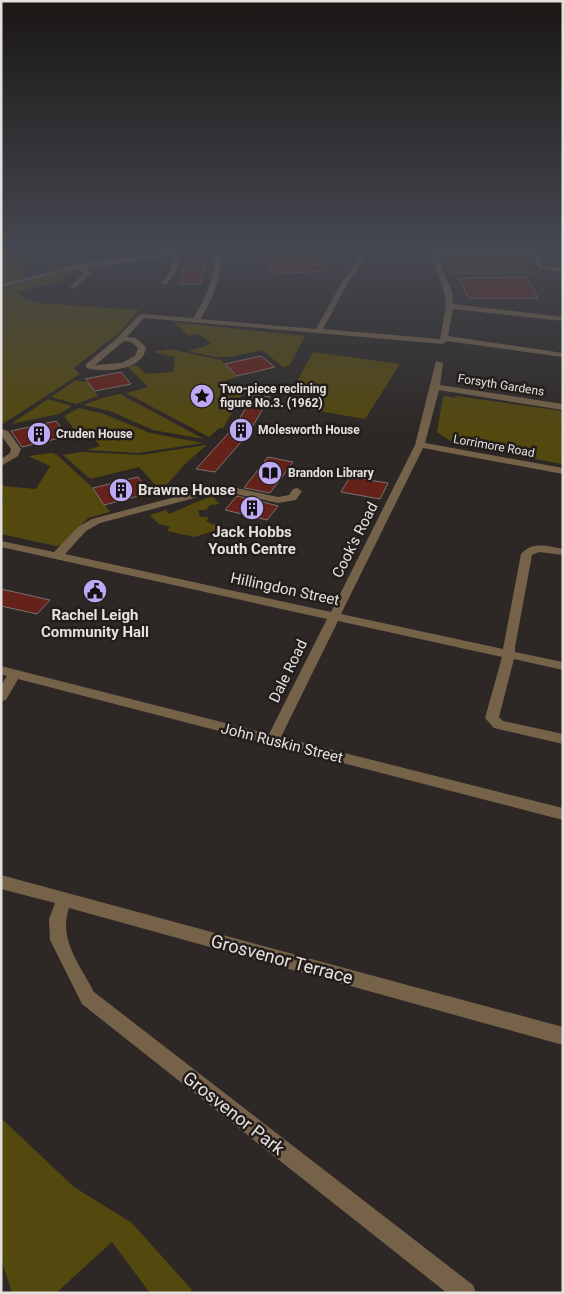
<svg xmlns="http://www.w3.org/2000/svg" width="564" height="1294" font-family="Roboto,sans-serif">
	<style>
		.green { fill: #53480e }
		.building { fill: #65221a; stroke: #797270 }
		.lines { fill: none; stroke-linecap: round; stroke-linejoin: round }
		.minor { fill: #756249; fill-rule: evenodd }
		.labels { text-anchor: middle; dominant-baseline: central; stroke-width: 5; stroke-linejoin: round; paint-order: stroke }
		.far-street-label { font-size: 12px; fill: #e4e0de; stroke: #231e1c }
		.far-poi-label { font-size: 12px; font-weight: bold; fill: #e4e0de; stroke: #231e1c; text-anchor: start }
		.poi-label { font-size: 15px; font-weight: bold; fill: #e4e0de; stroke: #231e1c }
		.street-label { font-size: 15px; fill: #e4e0de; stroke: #231e1c }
		.near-street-label { font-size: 18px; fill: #e4e0de; stroke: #231e1c }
	</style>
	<rect width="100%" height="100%" fill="#2d2825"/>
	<path class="green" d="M 1,250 L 177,250 L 137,255 L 133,251 L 128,251 L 19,259 L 25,277 L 1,284 Z
		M 444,257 L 522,257 L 531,272 L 538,275 L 450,274 Z
		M 71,270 L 59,282 L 17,291 L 24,299 L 38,303 L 139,310 L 120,332 L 74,368 L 80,374 L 1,425 L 1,290 L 48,275 Z
		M 174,322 L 305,336 L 289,366 L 283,367 L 262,350 L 230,357 L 216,357 L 188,351 L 212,344 L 199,334 L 188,335 Z
		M 169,349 L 221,360 L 238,377 L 221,382 L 235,395 L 243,394 L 223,428 L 219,428 L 209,437 L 126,393 L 148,387 L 128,367 L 137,365 L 146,374 L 173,372 L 175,357 L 153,352 Z
		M 313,352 L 400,364 L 365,419 L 284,405 Z
		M 76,380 L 89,383 L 98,396 L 76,404 L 51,397 Z
		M 120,394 L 204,439 L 153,430 L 110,411 L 83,405 L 102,398 Z
		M 446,396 L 455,398 L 456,396 L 563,411 L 563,464 L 456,445 L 437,432 L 443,397 Z
		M 48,399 L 72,406 L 59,414 L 11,424 Z
		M 79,408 L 104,414 L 150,433 L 203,443 L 138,453 L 87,450 L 100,446 L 88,431 L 78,434 L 64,416 Z
		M 207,445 L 188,461 L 161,491 L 139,467 L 90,479 L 63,455 L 82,452 L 141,455 Z
		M 52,453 L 57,455 L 93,488 L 110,512 L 88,518 L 61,545 L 56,546 L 1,534 L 1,504 L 3,504 L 1,480 L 4,486 L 36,489 L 50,466 L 28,456 Z
		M 213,496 L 219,504 L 210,505 L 206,510 L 198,510 L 200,517 L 209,517 L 206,521 L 211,524 L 220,525 L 220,529 L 195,537 L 167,531 L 170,527 L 159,524 L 150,515 L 166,510 L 169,514 C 184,508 197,501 213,496 Z
		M 1,1118 L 74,1187 L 132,1223 L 192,1290 L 189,1293 L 150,1293 L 112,1242 L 56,1293 L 12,1293 L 1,1259 Z"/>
	<path class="building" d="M 318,250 L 329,271 L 272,274 L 263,253 Z
		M 186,261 L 205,261 L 200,284 L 180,284 Z
		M 527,277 L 538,298 L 468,298 L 459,278 Z
		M 261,356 L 275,367 L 237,376 L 225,364 Z
		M 121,372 L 131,384 L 95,391 L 85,379 Z
		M 253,395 L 270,397 L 248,434 L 215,472 L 196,469 L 236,425 Z
		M 56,421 L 68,436 L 22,447 L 11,431 Z
		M 268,457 L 293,462 L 270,493 L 244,488 Z
		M 138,477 L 150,493 L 104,505 L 93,488 Z
		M 350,477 L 388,483 L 380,499 L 341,492 Z
		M 237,496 L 263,502 L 278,506 L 267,520 L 225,510 Z
		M 1,589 L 50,600 L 37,614 L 1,606 Z"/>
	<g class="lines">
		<path class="minor" d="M 186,250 L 201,250 L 179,255 L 180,257 L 177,270 L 167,284 L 165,285 L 162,283 L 171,270 L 173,256 L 88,268 L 90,274 L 74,289 L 70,287 L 83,274 L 81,269 L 64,271 L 1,288 L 1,284 L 83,263 Z
			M 215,250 L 221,250 C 222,275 214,298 200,319 L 316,329 L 342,282 L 365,250 L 371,250 L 348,282 L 323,329 L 440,339 L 446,306 L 444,292 L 430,250 L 436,250 L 437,253 L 530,252 L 529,250 L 535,250 L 543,266 L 563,268 L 563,272 L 539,269 L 532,256 L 439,257 L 452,292 L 453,304 L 563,317 L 563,321 L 453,309 L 448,336 L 563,353 L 563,357 L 447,341 L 443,344 L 144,318 L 127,337 L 136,338 L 146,347 C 144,371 104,373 86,368 L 86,364 L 115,340 L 140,314 L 193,318 C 207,298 215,275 215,250 ZM 124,341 L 131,342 L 138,348 L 135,356 L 121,363 L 95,365 Z
			M 436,361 L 443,363 L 440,385 L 563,404 L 563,410 L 439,390 L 425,443 L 563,468 L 563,474 L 423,448 L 341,614 L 503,649 L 521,554 C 532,541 548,546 563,549 L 563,555 L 539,552 L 532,555 L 515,647 L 515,652 L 563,662 L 563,670 L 514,659 L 499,717 L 503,721 L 563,734 L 563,744 L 494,728 L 485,718 L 502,657 L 338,621 L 281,737 L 563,808 L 563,820 L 18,679 L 6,700 L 1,701 L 1,685 L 7,676 L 1,674 L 1,666 L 269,734 L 327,619 L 1,547 L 1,541 L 54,552 L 78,527 L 92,519 L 205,489 L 227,486 L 278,497 L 289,495 L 293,489 L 297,488 L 302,491 L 296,500 L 278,503 L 227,492 L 206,495 L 100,523 L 86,531 L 65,554 L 331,612 L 415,445 Z
			M 1,429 L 8,431 L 21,449 L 18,456 L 1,466 L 1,459 L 10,453 L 11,449 L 1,435 Z
			M 1,875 L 563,1027 L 563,1045 L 69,908 C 58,939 80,965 94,992 L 473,1285 L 476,1293 L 447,1293 L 82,1004 L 50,940 L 49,919 L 55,903 L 1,889 Z"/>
	</g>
	<linearGradient id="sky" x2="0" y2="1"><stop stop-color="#191614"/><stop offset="0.58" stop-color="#464851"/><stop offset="1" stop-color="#464851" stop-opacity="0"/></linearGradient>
	<rect width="564" height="431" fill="url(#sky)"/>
	<defs>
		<g id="sight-disc" transform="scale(1.25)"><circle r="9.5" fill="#bfa8f4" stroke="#231e1c"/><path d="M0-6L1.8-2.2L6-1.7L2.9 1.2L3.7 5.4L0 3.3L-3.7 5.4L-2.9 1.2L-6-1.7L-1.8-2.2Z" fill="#111"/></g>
		<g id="building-disc" transform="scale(1.25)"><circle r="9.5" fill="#bfa8f4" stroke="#231e1c"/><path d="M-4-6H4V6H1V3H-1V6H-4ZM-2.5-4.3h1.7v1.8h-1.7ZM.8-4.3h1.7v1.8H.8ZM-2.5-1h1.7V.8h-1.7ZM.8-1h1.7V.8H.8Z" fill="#111"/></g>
		<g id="library-disc" transform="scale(1.25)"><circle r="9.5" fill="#bfa8f4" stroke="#231e1c"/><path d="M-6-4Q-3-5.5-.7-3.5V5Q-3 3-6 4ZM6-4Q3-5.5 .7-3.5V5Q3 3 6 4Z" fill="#111"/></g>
		<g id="civic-disc" transform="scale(1.25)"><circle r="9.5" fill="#bfa8f4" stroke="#231e1c"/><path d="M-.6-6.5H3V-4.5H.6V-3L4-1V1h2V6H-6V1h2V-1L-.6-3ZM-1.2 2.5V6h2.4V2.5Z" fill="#111"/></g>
	</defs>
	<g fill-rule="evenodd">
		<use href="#sight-disc" x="202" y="396"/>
		<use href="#building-disc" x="241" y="430"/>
		<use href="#building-disc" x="39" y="434"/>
		<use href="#library-disc" x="270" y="473"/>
		<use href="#building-disc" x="121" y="490"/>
		<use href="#building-disc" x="252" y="508"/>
		<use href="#civic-disc" x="95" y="591"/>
	</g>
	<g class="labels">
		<g class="far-street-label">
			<text transform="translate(501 385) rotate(9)">Forsyth Gardens</text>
			<text transform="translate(494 446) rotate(10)">Lorrimore Road</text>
		</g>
		<g class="far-poi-label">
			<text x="220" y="389">Two-piece reclining<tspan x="220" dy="14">figure No.3. (1962)</tspan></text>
			<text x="258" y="430">Molesworth House</text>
			<text x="56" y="434">Cruden House</text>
			<text x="288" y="473">Brandon Library</text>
		</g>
		<g class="poi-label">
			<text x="138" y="490" text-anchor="start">Brawne House</text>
			<text x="252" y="532">Jack Hobbs<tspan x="252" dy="17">Youth Centre</tspan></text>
			<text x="95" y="615">Rachel Leigh<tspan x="95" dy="17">Community Hall</tspan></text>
		</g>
		<g class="street-label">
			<text transform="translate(355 540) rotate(-63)">Cook's Road</text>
			<text transform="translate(285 589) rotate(12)">Hillingdon Street</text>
			<text transform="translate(288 671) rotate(-64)">Dale Road</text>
			<text transform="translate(282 743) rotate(14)">John Ruskin Street</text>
		</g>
		<g class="near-street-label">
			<text transform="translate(282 959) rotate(15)">Grosvenor Terrace</text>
			<text transform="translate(234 1113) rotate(38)">Grosvenor Park</text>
		</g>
	</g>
	<rect width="564" height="1294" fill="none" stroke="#e4e0de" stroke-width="5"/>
</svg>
